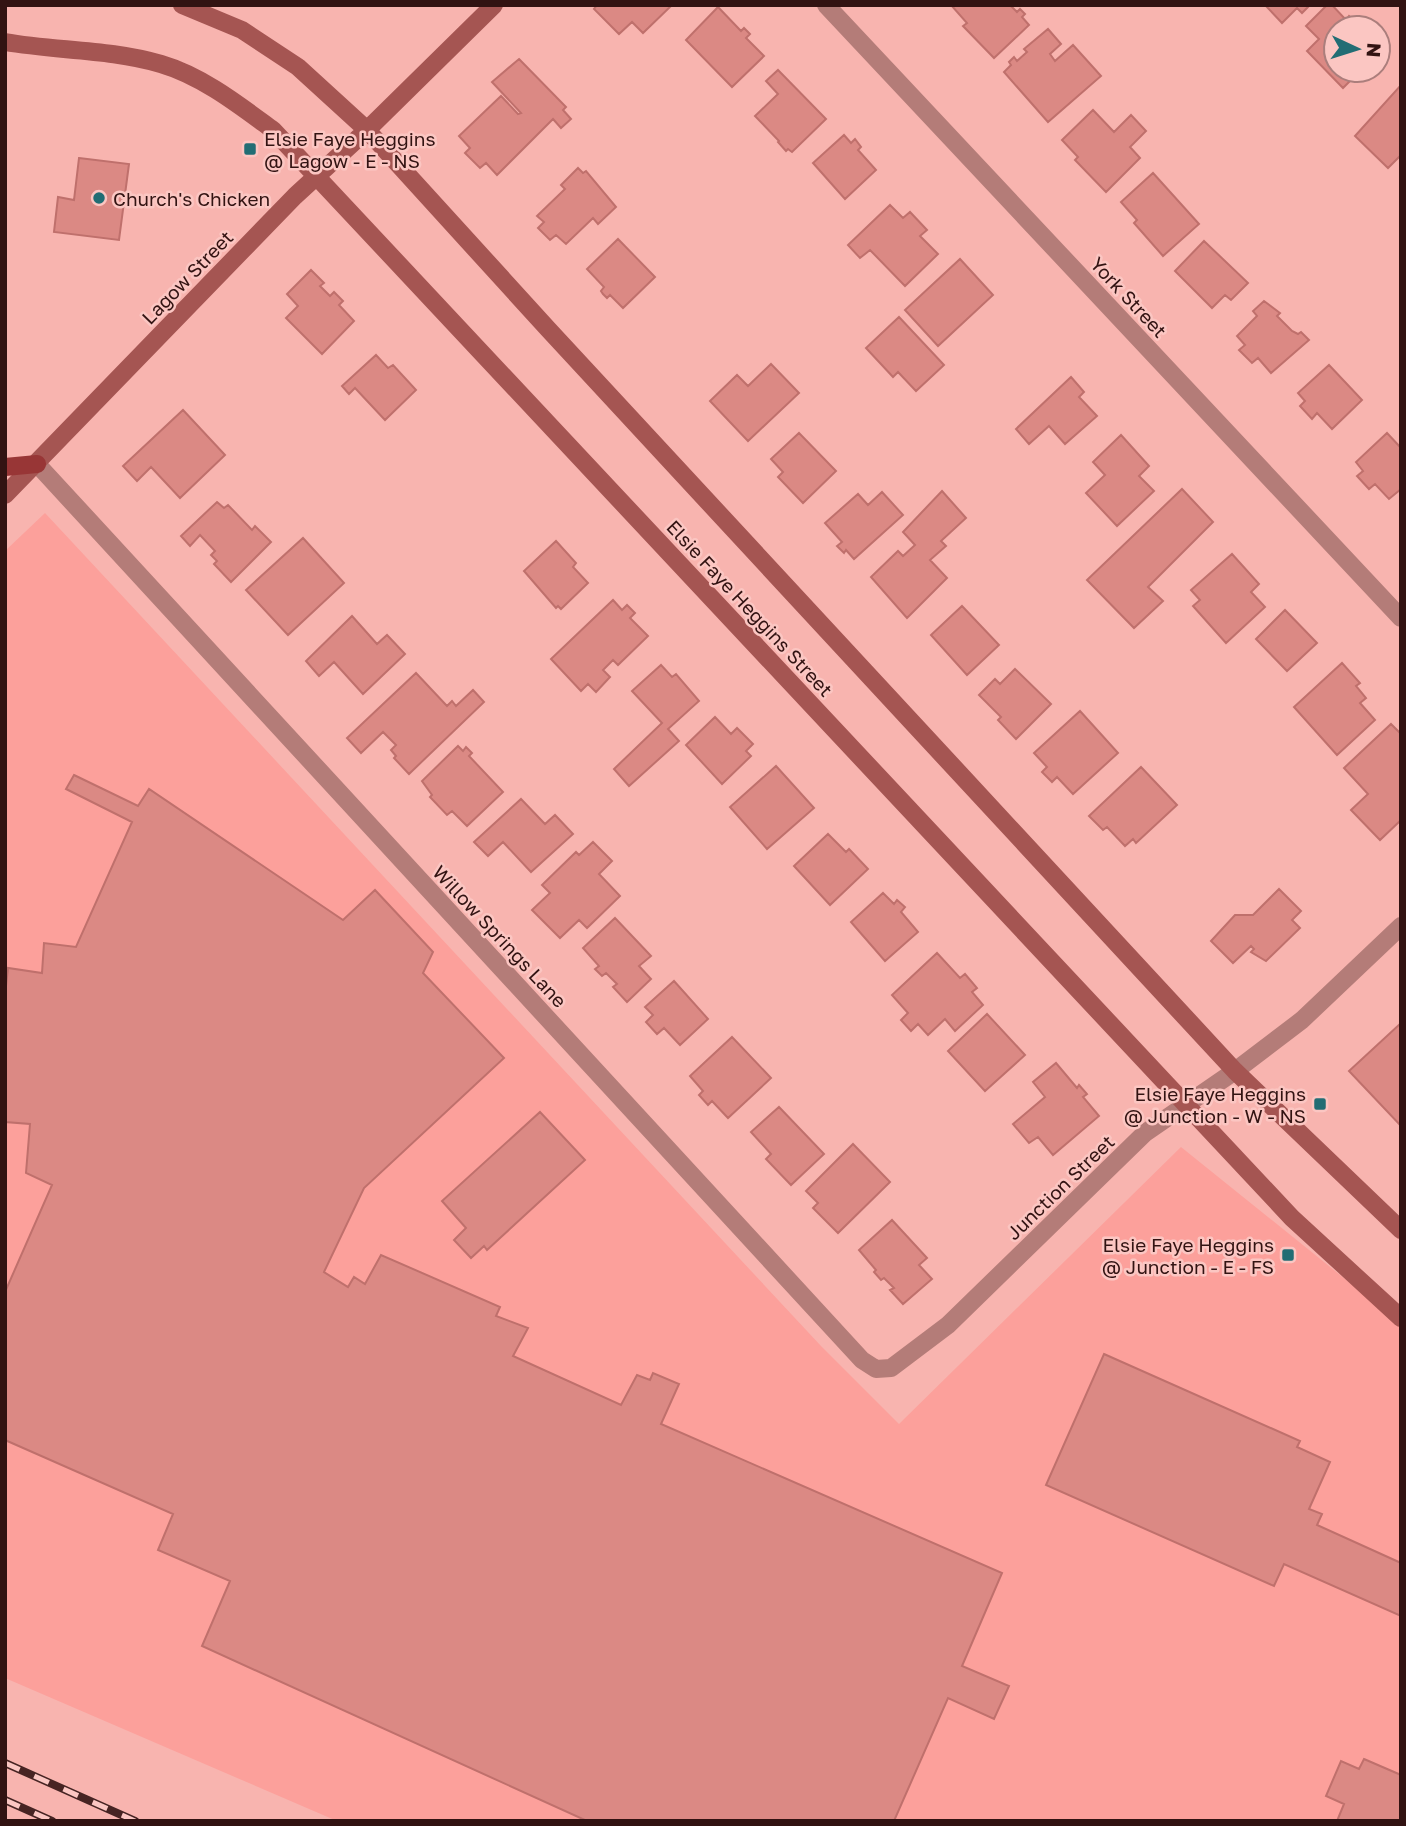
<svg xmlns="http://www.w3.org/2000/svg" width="1406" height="1826" font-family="'Golos Text',sans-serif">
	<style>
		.built { fill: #fca09b }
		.building { fill: #db8984; stroke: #bf706c; stroke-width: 2 }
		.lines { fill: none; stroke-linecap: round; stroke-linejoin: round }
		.street { stroke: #b47c78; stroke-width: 18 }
		.secondary { stroke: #a55552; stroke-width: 18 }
		.primary { stroke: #983636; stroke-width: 18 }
		.rail-casing { stroke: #472423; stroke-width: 8 }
		.rail { stroke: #fbc6c2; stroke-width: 5; stroke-dasharray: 16; stroke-linecap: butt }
		.poi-dot { fill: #226d74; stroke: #fbc6c2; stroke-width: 2.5 }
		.labels { text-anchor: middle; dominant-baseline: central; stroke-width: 5; stroke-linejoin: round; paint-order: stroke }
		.poi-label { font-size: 19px; fill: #321312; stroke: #fbc6c2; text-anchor: start }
		.street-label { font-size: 19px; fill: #321312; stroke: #fbc6c2 }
	</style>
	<rect width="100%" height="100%" fill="#f8b4af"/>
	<path class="built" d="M 45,513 L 821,1346 L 899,1424 L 1181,1147 L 1401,1324 L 1401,1821 L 337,1821 L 5,1678 L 5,551 Z"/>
	<path class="building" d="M 597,5 L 672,5 L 643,33 L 632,22 L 619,34 L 594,9 Z
		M 951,5 L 1010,5 L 1017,12 L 1020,9 L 1025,14 L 1022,17 L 1029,25 L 994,58 L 963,26 L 967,23 Z
		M 1265,5 L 1307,5 L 1308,7 L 1302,13 L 1297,8 L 1282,23 Z
		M 1327,5 L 1332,5 L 1346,20 L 1349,16 L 1361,28 L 1336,28 L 1336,70 L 1361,70 L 1343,88 L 1307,51 L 1319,39 L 1306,26 Z
		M 718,7 L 741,31 L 744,28 L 750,34 L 746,38 L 764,56 L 732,87 L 686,40 Z
		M 1048,29 L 1061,44 L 1050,54 L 1055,61 L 1073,45 L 1101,76 L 1048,122 L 1004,72 L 1011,65 L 1009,62 L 1014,57 L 1017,61 L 1027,52 L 1024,49 Z
		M 519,59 L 566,107 L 563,110 L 571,119 L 561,128 L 553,119 L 497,175 L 486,163 L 480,168 L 465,153 L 470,148 L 459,136 L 501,96 L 518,114 L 521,113 L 492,82 Z
		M 778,70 L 826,119 L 792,152 L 788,149 L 786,151 L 778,142 L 779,141 L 755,116 L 778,94 L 766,81 Z
		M 1401,85 L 1401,155 L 1388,168 L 1355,136 Z
		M 1093,110 L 1114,132 L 1131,115 L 1146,131 L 1130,147 L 1140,158 L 1106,192 L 1075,160 L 1078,157 L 1062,140 Z
		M 844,135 L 851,143 L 855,139 L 861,147 L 858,150 L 876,170 L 845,199 L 813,163 Z
		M 79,158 L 129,164 L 119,240 L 54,232 L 58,197 L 74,200 Z
		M 578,168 L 583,173 L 586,171 L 616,207 L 598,224 L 593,218 L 566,244 L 556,235 L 550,240 L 538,228 L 544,222 L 537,216 L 565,189 L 561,185 Z
		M 1153,173 L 1199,224 L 1163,256 L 1134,223 L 1137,220 L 1121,202 Z
		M 890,205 L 903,218 L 910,212 L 927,230 L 920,236 L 938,254 L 905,286 L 870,250 L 860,258 L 848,245 Z
		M 618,239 L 655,277 L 623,308 L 610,295 L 607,298 L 603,294 L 601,291 L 604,287 L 587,269 Z
		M 1204,241 L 1248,283 L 1231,300 L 1225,295 L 1212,308 L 1175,271 Z
		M 960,259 L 993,295 L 938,346 L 905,310 Z
		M 311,270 L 324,283 L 320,286 L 330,296 L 334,292 L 343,301 L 339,305 L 354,321 L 322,354 L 286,318 L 298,306 L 287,294 Z
		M 1264,301 L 1280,313 L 1277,316 L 1292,331 L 1298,334 L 1301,332 L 1309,340 L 1271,373 L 1258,358 L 1252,363 L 1239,350 L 1245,345 L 1237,336 L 1257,316 L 1253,311 Z
		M 899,317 L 944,365 L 916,391 L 898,372 L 893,377 L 866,348 Z
		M 376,355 L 388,368 L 393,365 L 416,390 L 385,420 L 355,388 L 349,394 L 342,386 Z
		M 771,364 L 799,393 L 748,441 L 710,401 L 737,375 L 748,386 Z
		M 1329,365 L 1362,400 L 1332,429 L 1317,413 L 1312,419 L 1300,406 L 1305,401 L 1298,393 Z
		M 1071,377 L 1084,392 L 1079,397 L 1097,416 L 1065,444 L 1049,426 L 1029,444 L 1016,429 Z
		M 183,410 L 225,455 L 180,498 L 151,467 L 137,481 L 123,466 Z
		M 799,433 L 836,471 L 803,503 L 778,477 L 783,472 L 771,459 Z
		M 1387,433 L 1401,448 L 1401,489 L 1389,499 L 1375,484 L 1369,489 L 1357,476 L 1363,471 L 1356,462 Z
		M 1121,435 L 1149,466 L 1139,476 L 1154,491 L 1117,526 L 1086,493 L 1105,475 L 1093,462 Z
		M 1182,489 L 1213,522 L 1148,587 L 1163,601 L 1134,628 L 1087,580 Z
		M 942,491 L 966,518 L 941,541 L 946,546 L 930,560 L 947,578 L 907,618 L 871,577 L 898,551 L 903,556 L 915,545 L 903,532 Z
		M 882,492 L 903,515 L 854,559 L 846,550 L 844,553 L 837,546 L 842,542 L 825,523 L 858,494 L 868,505 Z
		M 217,502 L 224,508 L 228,505 L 252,530 L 255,526 L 271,542 L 231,582 L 214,564 L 217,561 L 211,555 L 215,551 L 200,535 L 190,546 L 181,536 Z
		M 303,538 L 344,583 L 288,635 L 246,590 Z
		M 556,541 L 576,563 L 573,567 L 588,583 L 561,609 L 558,606 L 556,608 L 524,571 Z
		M 1232,554 L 1259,584 L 1251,592 L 1265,607 L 1226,643 L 1193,606 L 1200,600 L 1191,590 Z
		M 613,600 L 622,610 L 627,605 L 635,613 L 630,618 L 648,636 L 618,665 L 613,660 L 603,670 L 610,677 L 596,692 L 588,684 L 581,691 L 551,659 Z
		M 962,606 L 999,645 L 967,675 L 931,635 Z
		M 1285,610 L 1317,643 L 1287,671 L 1256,639 Z
		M 352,616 L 377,644 L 387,635 L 405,654 L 363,694 L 334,662 L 319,676 L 306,661 Z
		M 1342,663 L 1360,683 L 1356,686 L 1366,698 L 1360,703 L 1375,720 L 1337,755 L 1294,707 Z
		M 661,665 L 672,677 L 676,674 L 699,701 L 668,729 L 679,741 L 629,786 L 614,769 L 662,723 L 632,691 Z
		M 1015,669 L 1051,704 L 1016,739 L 998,720 L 1001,717 L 979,695 L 995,679 L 1000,684 Z
		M 416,673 L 447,706 L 452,701 L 456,706 L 473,690 L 484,702 L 409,774 L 394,758 L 396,756 L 391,750 L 396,745 L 383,732 L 361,753 L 347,738 Z
		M 1080,711 L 1118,753 L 1073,794 L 1057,777 L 1052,782 L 1042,772 L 1047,767 L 1034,753 Z
		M 715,717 L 731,734 L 737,728 L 753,744 L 746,751 L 751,756 L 722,784 L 686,745 Z
		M 1391,724 L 1401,734 L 1401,820 L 1380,840 L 1351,810 L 1368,794 L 1344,768 Z
		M 458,746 L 463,751 L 466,747 L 472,753 L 469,756 L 503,792 L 467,826 L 452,811 L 447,815 L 430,797 L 432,795 L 422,781 Z
		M 776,766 L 814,808 L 767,849 L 730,807 Z
		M 1141,767 L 1177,805 L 1136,843 L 1133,839 L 1125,846 L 1107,827 L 1103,830 L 1089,816 Z
		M 74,775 L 138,806 L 149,789 L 343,920 L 375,890 L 433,952 L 423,973 L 504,1058 L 364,1188 L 324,1272 L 348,1287 L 354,1277 L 365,1284 L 381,1255 L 500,1307 L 496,1316 L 528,1328 L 513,1356 L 621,1405 L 637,1375 L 650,1380 L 653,1373 L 679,1384 L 661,1424 L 1002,1573 L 962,1666 L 1009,1686 L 994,1719 L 948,1698 L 894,1821 L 587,1821 L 202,1646 L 230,1581 L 158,1550 L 173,1514 L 5,1440 L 5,1292 L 52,1185 L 26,1173 L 30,1124 L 5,1122 L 5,995 L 8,968 L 42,973 L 44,943 L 76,947 L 132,822 L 66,789 Z
		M 521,799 L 545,824 L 555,815 L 573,834 L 531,872 L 503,842 L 488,856 L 474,842 Z
		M 828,834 L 846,852 L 849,849 L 868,869 L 830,905 L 794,866 Z
		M 593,842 L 612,861 L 599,874 L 620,896 L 587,928 L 579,920 L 560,938 L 532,910 L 550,893 L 542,885 L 576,852 L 579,855 Z
		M 1279,889 L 1301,911 L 1292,920 L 1300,928 L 1266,961 L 1251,952 L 1254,949 L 1251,946 L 1233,963 L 1211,941 L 1235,915 L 1253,915 Z
		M 883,893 L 894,904 L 897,900 L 905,907 L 901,912 L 918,932 L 885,961 L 851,922 Z
		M 615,918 L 651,956 L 639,966 L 651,979 L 627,1002 L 613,987 L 617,984 L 606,973 L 602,976 L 595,969 L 599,966 L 583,948 Z
		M 937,953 L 960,978 L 965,974 L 977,988 L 972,992 L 983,1005 L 955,1031 L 945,1019 L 928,1035 L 918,1024 L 911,1031 L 901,1020 L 908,1013 L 892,995 Z
		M 674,981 L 708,1019 L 680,1045 L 664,1028 L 657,1034 L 646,1022 L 653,1015 L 645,1007 Z
		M 987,1014 L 1025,1055 L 985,1091 L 948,1051 Z
		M 1401,1023 L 1401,1126 L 1349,1071 Z
		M 732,1037 L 771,1078 L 728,1118 L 712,1101 L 708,1105 L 699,1095 L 703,1091 L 690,1076 Z
		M 1056,1063 L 1077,1088 L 1079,1085 L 1087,1094 L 1083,1097 L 1099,1116 L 1053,1155 L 1038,1137 L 1029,1143 L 1013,1124 L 1045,1097 L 1033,1082 Z
		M 779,1107 L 824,1154 L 791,1185 L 766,1159 L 771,1154 L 751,1132 Z
		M 540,1112 L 585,1160 L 487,1250 L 484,1246 L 471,1258 L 454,1240 L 466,1228 L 442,1201 Z
		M 853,1144 L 890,1182 L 838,1233 L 813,1208 L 818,1203 L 806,1191 Z
		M 892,1220 L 927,1258 L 919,1265 L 932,1279 L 903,1304 L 890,1290 L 894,1288 L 884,1278 L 881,1280 L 874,1272 L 876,1270 L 859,1250 Z
		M 1104,1354 L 1300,1441 L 1297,1447 L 1330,1462 L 1309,1509 L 1322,1514 L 1317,1525 L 1401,1563 L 1401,1616 L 1284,1564 L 1274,1586 L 1046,1485 Z
		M 1364,1759 L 1401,1775 L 1401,1821 L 1337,1821 L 1344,1804 L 1326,1796 L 1341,1761 L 1359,1769 Z"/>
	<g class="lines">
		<path class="street" d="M 826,5 L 1401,618
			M 37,464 L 862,1360 L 876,1369 L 891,1368 L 948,1325 L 1145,1133 L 1235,1071 L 1302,1020 L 1401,926"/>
		<path class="secondary" d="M 182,5 L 242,30 L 298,67 L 367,130 L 548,329 L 1235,1071 L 1401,1230
			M 5,42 C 57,51 110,49 161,64 C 202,76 239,105 273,130 L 1292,1218 L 1401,1318
			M 5,495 L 295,196 L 367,130 L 494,5"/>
		<path class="primary" d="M 5,467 L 37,464"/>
		<g class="rail-casing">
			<path id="rail" d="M 5,1763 L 135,1821
				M 5,1800 L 52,1821"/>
		</g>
		<use href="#rail" class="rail"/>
	</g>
	<g class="poi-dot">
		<rect x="243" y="142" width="14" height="14" rx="3.5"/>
		<circle cx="99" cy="198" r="7"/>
		<rect x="1313" y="1097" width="14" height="14" rx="3.5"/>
		<rect x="1281" y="1248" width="14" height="14" rx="3.5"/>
	</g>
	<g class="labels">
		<g class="poi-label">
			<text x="264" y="138">Elsie Faye Heggins<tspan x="264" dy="22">@ Lagow - E - NS</tspan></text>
			<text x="113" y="198">Church's Chicken</text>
			<text x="1306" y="1093" text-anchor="end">Elsie Faye Heggins<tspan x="1306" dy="22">@ Junction - W - NS</tspan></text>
			<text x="1274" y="1244" text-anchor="end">Elsie Faye Heggins<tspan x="1274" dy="22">@ Junction - E - FS</tspan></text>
		</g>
		<g class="street-label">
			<text transform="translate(187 277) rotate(-46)">Lagow Street</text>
			<text transform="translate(1129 297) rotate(47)">York Street</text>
			<text transform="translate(750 608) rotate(47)">Elsie Faye Heggins Street</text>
			<text transform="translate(500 936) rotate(47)">Willow Springs Lane</text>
			<text transform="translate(1060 1187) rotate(-44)">Junction Street</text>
		</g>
	</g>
	<rect width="1406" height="1826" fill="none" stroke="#321312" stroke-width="14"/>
	<g transform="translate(1357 49) rotate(94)"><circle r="33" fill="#fbc6c2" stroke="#ab7e7c" stroke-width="2"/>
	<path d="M0-5L12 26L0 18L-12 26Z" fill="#226d74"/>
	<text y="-10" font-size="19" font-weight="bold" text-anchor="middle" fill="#321312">N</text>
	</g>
</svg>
